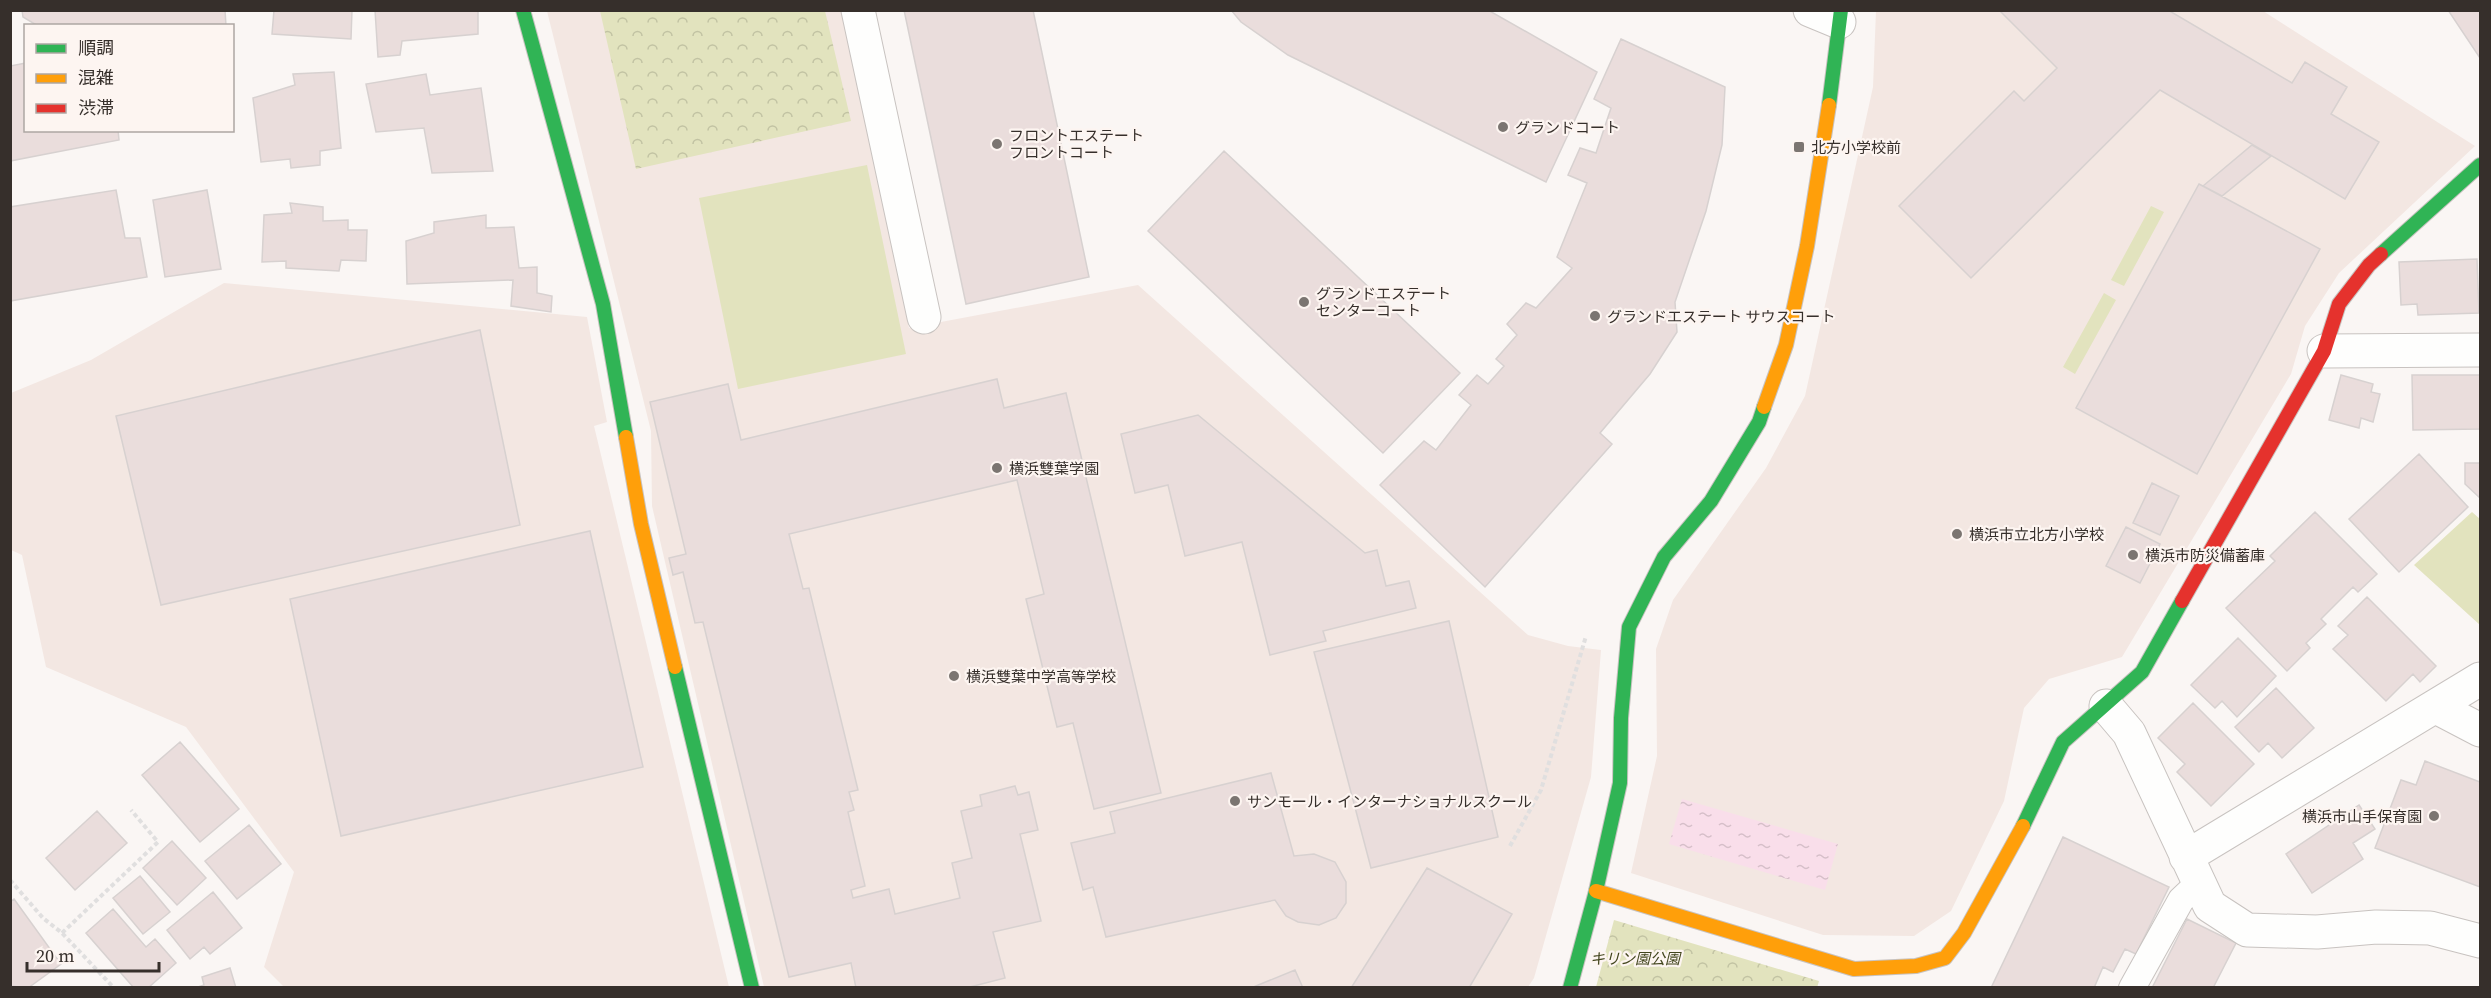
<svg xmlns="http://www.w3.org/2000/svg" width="2491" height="998" font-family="'Source Serif 4','Noto Sans JP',serif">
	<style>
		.built { fill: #f3e7e2 }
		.park { fill: url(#park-crowns) }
		.garden { fill: #e2e3be }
		.water { fill: url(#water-ripples) }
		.building { fill: #eadddc; stroke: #d7d1d0; stroke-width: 1.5 }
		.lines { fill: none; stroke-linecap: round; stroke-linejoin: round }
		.lane-casing { stroke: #c8c3c0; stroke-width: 28 }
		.street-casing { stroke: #c8c3c0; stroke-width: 35 }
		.fast-casing { stroke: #c8c3c0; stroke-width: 16 }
		.slow-casing { stroke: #c8c3c0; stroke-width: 16 }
		.jam-casing { stroke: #c8c3c0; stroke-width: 16 }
		.path { stroke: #e0dfdf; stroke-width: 4; stroke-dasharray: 4.5 3; stroke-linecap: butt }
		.lane { stroke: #fefefd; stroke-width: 26 }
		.street { stroke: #fefefd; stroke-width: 33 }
		.fast { stroke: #30b455; stroke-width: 14 }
		.slow { stroke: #ff9f0a; stroke-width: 14 }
		.jam { stroke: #e5322d; stroke-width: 14 }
		.poi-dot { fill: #7b7571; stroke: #fdf5f1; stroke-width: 2 }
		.labels { text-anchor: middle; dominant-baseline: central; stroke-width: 4.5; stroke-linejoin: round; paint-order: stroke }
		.poi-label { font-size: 15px; fill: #362f2b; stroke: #fdf5f1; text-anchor: start }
		.park-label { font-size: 15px; font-style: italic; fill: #43461e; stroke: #fdf5f1 }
	</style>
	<defs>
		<pattern id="park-crowns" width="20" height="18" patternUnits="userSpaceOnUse" patternTransform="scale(1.5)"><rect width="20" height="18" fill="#e2e3be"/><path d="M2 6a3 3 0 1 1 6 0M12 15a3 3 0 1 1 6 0" fill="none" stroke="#c2c3a3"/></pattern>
		<pattern id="water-ripples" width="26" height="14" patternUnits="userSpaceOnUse" patternTransform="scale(1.5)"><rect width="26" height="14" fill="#f9deea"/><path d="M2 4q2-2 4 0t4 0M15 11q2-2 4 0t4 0" fill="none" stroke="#d6bfc9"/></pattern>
	</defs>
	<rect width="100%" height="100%" fill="#faf6f4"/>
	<path class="built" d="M 547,11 L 842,11 L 909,328 L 1138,285 L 1528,635 L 1568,646 L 1601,650 L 1591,777 L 1534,978 L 1528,987 L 764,987 L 652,506 L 651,431 Z
		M 1876,11 L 2263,11 L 2475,146 L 2339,273 L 2305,326 L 2291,374 L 2122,657 L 2049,679 L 2024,708 L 2004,801 L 1951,911 L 1914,936 L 1823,935 L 1631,873 L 1657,756 L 1656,649 L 1673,600 L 1766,468 L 1805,396 L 1873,87 Z
		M 224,283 L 587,317 L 607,422 L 594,426 L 729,987 L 284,987 L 264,967 L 294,872 L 186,727 L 46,667 L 22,555 L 11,550 L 11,393 L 91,360 Z"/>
	<path class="park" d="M 600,11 L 825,11 L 851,121 L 636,169 Z
		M 1614,920 L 1819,981 L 1817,988 L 1596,987 Z"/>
	<path class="garden" d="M 867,165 L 906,354 L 738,389 L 699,198 Z
		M 2151,206 L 2164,212 L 2124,286 L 2111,280 Z
		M 2104,293 L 2116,300 L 2075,374 L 2063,367 Z
		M 2472,512 L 2480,519 L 2480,625 L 2414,565 Z"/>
	<path class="water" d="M 1682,799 L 1838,844 L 1825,890 L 1669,844 Z"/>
	<path class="building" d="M 22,10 L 225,10 L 226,26 L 38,26 L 23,17 Z
		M 274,10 L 352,10 L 351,39 L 272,34 Z
		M 375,10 L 478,10 L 478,34 L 402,41 L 400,55 L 378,57 Z
		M 904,10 L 1033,10 L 1089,277 L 966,304 Z
		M 1231,10 L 1488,10 L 1597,72 L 1546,182 L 1288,55 L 1241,22 Z
		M 1999,10 L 2168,10 L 2292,83 L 2305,62 L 2347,87 L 2331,114 L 2379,142 L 2345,199 L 2160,90 L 1971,278 L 1899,206 L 2014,91 L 2024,101 L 2057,68 Z
		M 2448,10 L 2480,10 L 2480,58 Z
		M 1621,39 L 1725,87 L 1722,145 L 1706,211 L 1675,302 L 1677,332 L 1650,374 L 1600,433 L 1612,444 L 1485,587 L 1380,485 L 1424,441 L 1436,450 L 1471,405 L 1459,395 L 1477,375 L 1488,384 L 1504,366 L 1496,359 L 1517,335 L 1507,324 L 1526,303 L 1536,308 L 1572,268 L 1557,257 L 1587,183 L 1568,175 L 1580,148 L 1596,153 L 1611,108 L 1594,99 Z
		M 26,63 L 26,130 L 118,130 L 119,140 L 10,161 L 10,66 Z
		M 334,72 L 341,148 L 320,151 L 320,165 L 291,168 L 290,159 L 261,162 L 253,98 L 295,85 L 293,74 Z
		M 426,74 L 430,95 L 481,88 L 493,171 L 432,173 L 424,128 L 376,132 L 366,84 Z
		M 2252,145 L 2271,156 L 2222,196 L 2203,186 Z
		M 1224,151 L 1460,373 L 1383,453 L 1148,231 Z
		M 2199,184 L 2320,249 L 2197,474 L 2076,408 Z
		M 116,190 L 125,238 L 140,238 L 147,277 L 10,301 L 10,207 Z
		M 207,190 L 221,269 L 165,277 L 153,200 Z
		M 290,203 L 323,207 L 323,221 L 348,220 L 348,230 L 367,230 L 366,261 L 341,260 L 339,271 L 286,268 L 286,261 L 262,262 L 264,215 L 292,213 Z
		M 486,215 L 486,228 L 514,227 L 519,268 L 537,267 L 537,293 L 552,296 L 551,312 L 511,306 L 513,280 L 407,284 L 406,241 L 434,233 L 434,222 Z
		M 2477,259 L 2479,313 L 2418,315 L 2417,304 L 2401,305 L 2399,262 Z
		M 480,330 L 520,525 L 161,605 L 116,416 Z
		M 2341,375 L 2373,384 L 2371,392 L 2380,394 L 2373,422 L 2361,418 L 2359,428 L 2329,420 Z
		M 2412,375 L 2480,375 L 2480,429 L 2413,430 Z
		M 997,379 L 1004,408 L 1066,393 L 1161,793 L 1094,809 L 1073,723 L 1057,727 L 1026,599 L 1044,594 L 1017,480 L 789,534 L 803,589 L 809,588 L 858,790 L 849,792 L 854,810 L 848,812 L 865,886 L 851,890 L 853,898 L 889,889 L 895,914 L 960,898 L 952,863 L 972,858 L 961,811 L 982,806 L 980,795 L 1015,786 L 1018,795 L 1029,792 L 1038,830 L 1020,834 L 1041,921 L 993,932 L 1005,978 L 966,988 L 856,988 L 851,963 L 789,977 L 703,622 L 695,623 L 683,572 L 673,575 L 669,558 L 686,554 L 650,402 L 728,384 L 741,440 Z
		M 1198,415 L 1365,553 L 1377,550 L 1386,586 L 1409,581 L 1416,608 L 1323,631 L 1326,641 L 1270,655 L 1242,542 L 1185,556 L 1168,485 L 1135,493 L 1121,434 Z
		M 2419,454 L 2468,507 L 2399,572 L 2349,519 Z
		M 2465,463 L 2480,463 L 2480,498 L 2465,484 Z
		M 2152,483 L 2179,496 L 2160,535 L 2133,523 Z
		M 2315,512 L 2377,574 L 2358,592 L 2353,587 L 2321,619 L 2326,624 L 2306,643 L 2310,648 L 2287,671 L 2226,608 L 2275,561 L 2270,556 Z
		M 2126,527 L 2160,544 L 2140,583 L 2106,566 Z
		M 590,531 L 643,767 L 341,836 L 290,599 Z
		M 2367,597 L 2436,666 L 2420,682 L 2413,674 L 2386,701 L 2333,649 L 2348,635 L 2338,626 Z
		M 1449,621 L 1498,837 L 1371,868 L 1314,652 Z
		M 2238,638 L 2276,676 L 2237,717 L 2222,701 L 2215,708 L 2191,685 Z
		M 2276,688 L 2314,728 L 2282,758 L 2268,743 L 2259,752 L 2235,727 Z
		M 2193,703 L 2254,764 L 2211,806 L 2177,772 L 2185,764 L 2158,738 Z
		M 180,742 L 239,809 L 200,842 L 142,775 Z
		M 2425,761 L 2480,782 L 2480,887 L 2375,848 L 2401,780 L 2416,785 Z
		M 1271,773 L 1294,856 L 1314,854 L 1335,862 L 1346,882 L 1346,903 L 1336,918 L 1319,925 L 1298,922 L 1286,916 L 1275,900 L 1106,937 L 1093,887 L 1083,890 L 1071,843 L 1115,833 L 1110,812 Z
		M 2359,805 L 2375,829 L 2353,843 L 2363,859 L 2312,893 L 2286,854 Z
		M 97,811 L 127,843 L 75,890 L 46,858 Z
		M 249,825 L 281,864 L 237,899 L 205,861 Z
		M 2063,837 L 2169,887 L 2136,954 L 2125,949 L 2113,972 L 2103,967 L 2094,988 L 1991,988 Z
		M 172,841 L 206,878 L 177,905 L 143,868 Z
		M 1427,868 L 1512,914 L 1469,988 L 1351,988 Z
		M 140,876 L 170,912 L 143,934 L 113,898 Z
		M 213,892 L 242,928 L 210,954 L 204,947 L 190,959 L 167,930 Z
		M 14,899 L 61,964 L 28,988 L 10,986 L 10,902 Z
		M 113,909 L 146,947 L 155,939 L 176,963 L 148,988 L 134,988 L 86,933 Z
		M 2187,919 L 2236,943 L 2213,988 L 2152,988 Z
		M 230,968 L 236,988 L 195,988 L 204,985 L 202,977 Z
		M 1295,970 L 1303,988 L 1251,988 Z"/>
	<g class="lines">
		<g class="lane-casing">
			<path id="lane" d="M 2132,988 L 2181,900 L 2199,883"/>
		</g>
		<g class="street-casing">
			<path id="street" d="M 858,10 L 924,317
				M 1810,10 L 1839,22
				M 2324,351 L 2480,350
				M 2106,706 L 2129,733 L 2210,906 L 2247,930 L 2317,932 L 2376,927 L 2430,928 L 2480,941
				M 2436,707 L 2480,730
				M 2186,857 L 2480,679"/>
		</g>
		<g class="fast-casing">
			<path id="fast" d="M 523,10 L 603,304 L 626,437
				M 1829,105 L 1841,10
				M 2381,254 L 2480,165
				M 675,667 L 752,988
				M 2023,826 L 2063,742 L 2142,672 L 2182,601
				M 1570,988 L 1596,891 L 1620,783 L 1621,718 L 1629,627 L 1664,557 L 1711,501 L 1759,422 L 1764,407"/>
		</g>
		<g class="slow-casing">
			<path id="slow" d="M 1764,407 L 1786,345 L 1807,246 L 1829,105
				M 626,437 L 641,524 L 675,667
				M 1596,891 L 1854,969 L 1916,966 L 1945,958 L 1964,933 L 2023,826"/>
		</g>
		<g class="jam-casing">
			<path id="jam" d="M 2182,601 L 2324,351 L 2339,304 L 2369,265 L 2381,254"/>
		</g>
		<path class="path" d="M 1510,846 L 1541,790 L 1586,636
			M 10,880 L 43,918 L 62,933 L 114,988
			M 62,933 L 158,842 L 131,810"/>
		<use href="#lane" class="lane"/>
		<use href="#street" class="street"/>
		<use href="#fast" class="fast"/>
		<use href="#slow" class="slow"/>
		<use href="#jam" class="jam"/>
	</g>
	<g class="poi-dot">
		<circle cx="1503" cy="127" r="6"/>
		<circle cx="997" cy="144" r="6"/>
		<rect x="1793" y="141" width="12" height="12" rx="3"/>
		<circle cx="1304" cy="302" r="6"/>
		<circle cx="1595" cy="316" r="6"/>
		<circle cx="997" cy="468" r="6"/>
		<circle cx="1957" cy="534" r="6"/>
		<circle cx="2133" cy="555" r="6"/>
		<circle cx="954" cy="676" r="6"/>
		<circle cx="1235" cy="801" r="6"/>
		<circle cx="2434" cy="816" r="6"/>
	</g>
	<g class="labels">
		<g class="poi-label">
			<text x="1515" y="127">グランドコート</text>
			<text x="1009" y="135">フロントエステート<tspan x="1009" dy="17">フロントコート</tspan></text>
			<text x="1811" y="147">北方小学校前</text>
			<text x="1316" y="293">グランドエステート<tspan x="1316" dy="17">センターコート</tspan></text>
			<text x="1607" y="316">グランドエステート サウスコート</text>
			<text x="1009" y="468">横浜雙葉学園</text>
			<text x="1969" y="534">横浜市立北方小学校</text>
			<text x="2145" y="555">横浜市防災備蓄庫</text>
			<text x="966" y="676">横浜雙葉中学高等学校</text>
			<text x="1247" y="801">サンモール・インターナショナルスクール</text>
			<text x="2422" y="816" text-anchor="end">横浜市山手保育園</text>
		</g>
		<g class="park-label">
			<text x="1635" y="958">キリン園公園</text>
		</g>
	</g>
	<rect width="2491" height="998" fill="none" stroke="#362f2b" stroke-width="24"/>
	<rect x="24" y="24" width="210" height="108" fill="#fdf5f1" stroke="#ada6a2" stroke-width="1.5"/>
	<rect x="36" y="44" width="30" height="9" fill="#30b455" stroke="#ada6a2" stroke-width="1.5"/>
	<text x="78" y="54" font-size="18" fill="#362f2b">順調</text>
	<rect x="36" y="74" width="30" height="9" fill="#ff9f0a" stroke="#ada6a2" stroke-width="1.5"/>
	<text x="78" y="84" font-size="18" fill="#362f2b">混雑</text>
	<rect x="36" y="104" width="30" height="9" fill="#e5322d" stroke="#ada6a2" stroke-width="1.5"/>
	<text x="78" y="114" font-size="18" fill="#362f2b">渋滞</text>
	<path d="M27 962v9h132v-9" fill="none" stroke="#362f2b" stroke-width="3"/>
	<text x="36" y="962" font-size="18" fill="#362f2b" stroke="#fdf5f1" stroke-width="4.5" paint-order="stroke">20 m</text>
</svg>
